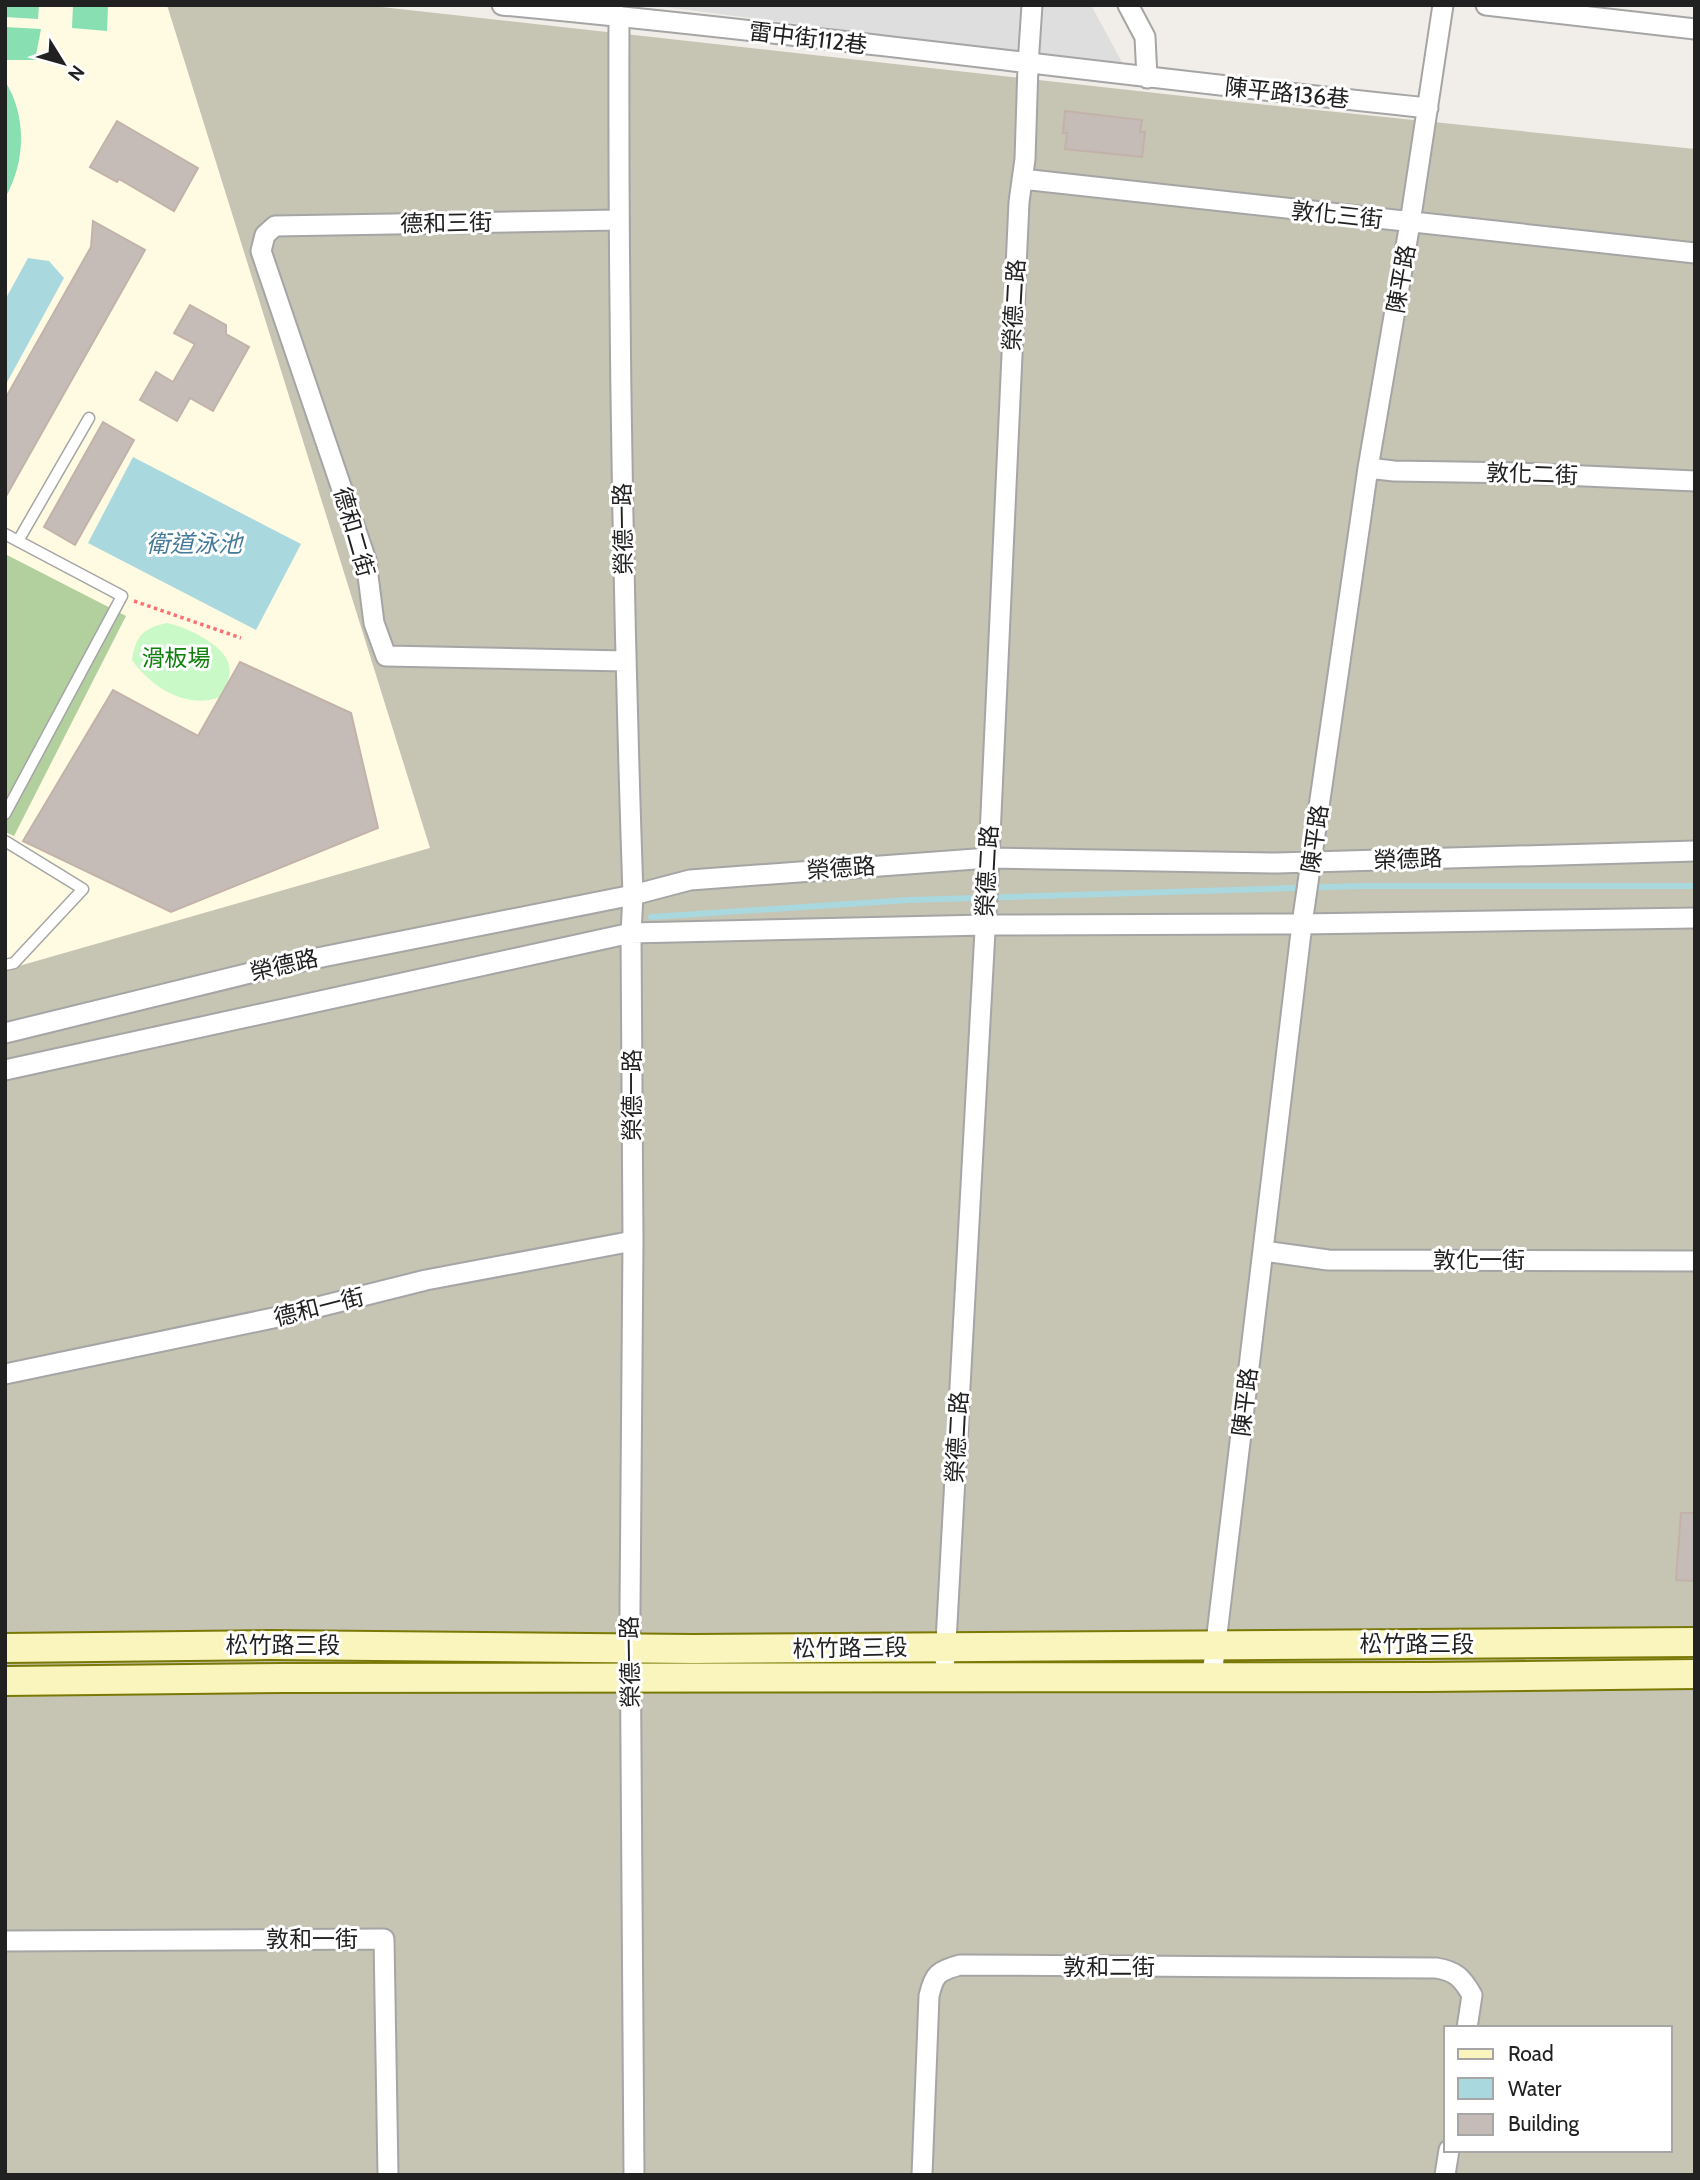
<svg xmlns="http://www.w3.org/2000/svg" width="1700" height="2180" font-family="Cabin,'Noto Sans TC',sans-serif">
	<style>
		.residential { fill: #dfdede }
		.education { fill: #fffbe3 }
		.construction { fill: #c6c4b3; fill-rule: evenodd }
		.forest { fill: #b2d09d }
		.park { fill: #c8f9c6 }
		.pitch { fill: #87dfb2 }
		.water { fill: #a9d8de }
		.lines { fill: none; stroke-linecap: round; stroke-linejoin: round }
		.stream { stroke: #a9d8de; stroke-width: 6 }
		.building { fill: #c6bcb7; stroke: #c3b2aa; stroke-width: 2 }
		.lane-casing { stroke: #a5a5a5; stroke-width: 13 }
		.street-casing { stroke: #a5a5a5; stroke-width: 23 }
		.secondary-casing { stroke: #7a7906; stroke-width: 32 }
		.path { stroke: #f97173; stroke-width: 3.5; stroke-dasharray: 3.5 3.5; stroke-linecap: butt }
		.lane { stroke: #fff; stroke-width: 10 }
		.street { stroke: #fff; stroke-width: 19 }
		.secondary { stroke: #f9f5bd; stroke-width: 28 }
		.labels { text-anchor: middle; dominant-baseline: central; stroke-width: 6; stroke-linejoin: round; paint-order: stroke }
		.street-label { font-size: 23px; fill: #212121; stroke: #fff }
		.park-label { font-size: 23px; fill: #11810d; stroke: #fff }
		.water-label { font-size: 24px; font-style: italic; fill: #447999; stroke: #fff }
	</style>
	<rect width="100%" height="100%" fill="#f1ede8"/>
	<path class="residential" d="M 650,5 L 1091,5 L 1124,66 Z"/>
	<path class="education" d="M 5,5 L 167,5 L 430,848 L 5,972 Z"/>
	<path class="construction" d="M 167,5 L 363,5 L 1219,100 L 1695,149 L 1695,2175 L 5,2175 L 5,970 L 430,848 ZM 1446,2028 L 1670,2028 L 1670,2150 L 1446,2150 Z"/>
	<path class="forest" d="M 5,554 L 126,616 L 14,836 L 5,832 Z"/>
	<path class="park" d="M 166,623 C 185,626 225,645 229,665 C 232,677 225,687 220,697 C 187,710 151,687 132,660 C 136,636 142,629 166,623 Z"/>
	<path class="pitch" d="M 5,5 L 39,5 L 38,19 L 5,17 Z
		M 73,5 L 108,5 L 107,31 L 72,28 Z
		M 5,27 L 41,29 L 35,60 L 5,60 Z
		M 5,81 C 27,116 26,162 5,198 Z"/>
	<path class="water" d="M 28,258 L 49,261 L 64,278 L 5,386 L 5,300 Z
		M 133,457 L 301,544 L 256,630 L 88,543 Z"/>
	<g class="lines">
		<path class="stream" d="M 651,917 L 909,900 L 1362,886 L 1695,886"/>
	</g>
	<path class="building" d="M 1065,111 L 1142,120 L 1140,132 L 1145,132 L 1142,157 L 1065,149 L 1067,133 L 1063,133 Z
		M 117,121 L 198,168 L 174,211 L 119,179 L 117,182 L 90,167 Z
		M 93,221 L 145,250 L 5,498 L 5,399 L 91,247 Z
		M 190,305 L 226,325 L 226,334 L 249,347 L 213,411 L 190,398 L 177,421 L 140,400 L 156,372 L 173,382 L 195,344 L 174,333 Z
		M 103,422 L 134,440 L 75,545 L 44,527 Z
		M 240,662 L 351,713 L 378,828 L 171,912 L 23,841 L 113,690 L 198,736 Z
		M 1681,1513 L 1695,1513 L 1695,1581 L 1676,1580 Z"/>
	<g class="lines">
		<g class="lane-casing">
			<path id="lane" d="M 5,534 L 18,541 L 89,418
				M 5,814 L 122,596 L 18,541
				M 5,841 L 83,889 L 14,963 L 5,965"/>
		</g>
		<g class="street-casing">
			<path id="street" d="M 502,5 C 811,34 1119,76 1428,108
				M 1128,5 L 1145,37 L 1147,78
				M 1486,5 L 1695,29
				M 619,16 C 618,309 623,602 633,895 L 631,933 L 633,1241 L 630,1609 L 634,2175
				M 1022,179 L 1695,253
				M 618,220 L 275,226 L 265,235 L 261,251 L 366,560 L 374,623 L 386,656 L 625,661
				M 1368,468 L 1394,471 L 1521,473 L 1695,481
				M 5,1033 L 287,964 L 633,895 L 690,880 L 989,858 L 1277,863 L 1695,851
				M 5,1070 L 631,933 L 985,925 L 1302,924 L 1695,918
				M 1264,1251 L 1328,1260 L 1695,1261
				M 5,1374 L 278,1317 L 426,1280 L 633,1241
				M 945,1660 L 989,858 L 1019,202 L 1025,159 L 1028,65 L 1032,5
				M 1212,1676 L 1302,924 L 1368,468 L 1410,223 L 1443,5
				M 5,1941 L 384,1939 L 388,2175
				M 922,2175 L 929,1996 C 934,1974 938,1971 960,1965 L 1436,1968 C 1456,1971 1462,1978 1472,1995 L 1467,2028
				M 1445,2175 L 1449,2150"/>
		</g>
		<g class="secondary-casing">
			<path id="secondary" d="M 5,1648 L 269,1645 L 693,1649 L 1695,1642
				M 5,1681 L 283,1678 L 1428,1677 L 1695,1674"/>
		</g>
		<path class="path" d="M 134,601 L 241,638"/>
		<use href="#lane" class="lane"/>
		<use href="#street" class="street"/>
		<use href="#secondary" class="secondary"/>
	</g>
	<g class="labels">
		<g class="street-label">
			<text transform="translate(808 38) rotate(7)">雷中街112巷</text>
			<text transform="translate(1287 93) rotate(6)">陳平路136巷</text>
			<text transform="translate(1337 215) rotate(6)">敦化三街</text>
			<text transform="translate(446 223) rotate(-1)">德和三街</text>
			<text transform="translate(1401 279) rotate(-80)">陳平路</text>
			<text transform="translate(1014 305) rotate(-87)">榮德二路</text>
			<text transform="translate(1532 474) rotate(2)">敦化二街</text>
			<text transform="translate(623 529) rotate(-91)">榮德一路</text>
			<text transform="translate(354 532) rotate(74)">德和二街</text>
			<text transform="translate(1315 839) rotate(-82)">陳平路</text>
			<text transform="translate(1408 859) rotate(-2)">榮德路</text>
			<text transform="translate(841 868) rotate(-4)">榮德路</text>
			<text transform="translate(987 871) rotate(-87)">榮德二路</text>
			<text transform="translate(284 965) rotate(-13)">榮德路</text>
			<text transform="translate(632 1095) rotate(-90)">榮德一路</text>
			<text x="1479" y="1260">敦化一街</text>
			<text transform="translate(319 1307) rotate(-14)">德和一街</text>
			<text transform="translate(1245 1402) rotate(-83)">陳平路</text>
			<text transform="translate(957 1437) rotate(-87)">榮德二路</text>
			<text x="1417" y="1644">松竹路三段</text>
			<text x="283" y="1645">松竹路三段</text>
			<text transform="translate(850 1648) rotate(-1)">松竹路三段</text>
			<text transform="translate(630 1662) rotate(-91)">榮德一路</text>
			<text x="312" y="1939">敦和一街</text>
			<text x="1109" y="1967">敦和二街</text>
		</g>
		<g class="park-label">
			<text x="176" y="658">滑板場</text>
		</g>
		<g class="water-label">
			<text x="194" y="543">衛道泳池</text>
		</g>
	</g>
	<rect width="1700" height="2180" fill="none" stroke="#212121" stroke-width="14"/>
	<rect x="1444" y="2026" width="228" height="126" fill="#ffffff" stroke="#a6a6a6" stroke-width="2"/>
	<rect x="1458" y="2049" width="35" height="10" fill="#f9f5bd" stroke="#a6a6a6" stroke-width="2"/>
	<text x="1508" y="2061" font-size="21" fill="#212121">Road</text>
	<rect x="1458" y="2078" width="35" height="21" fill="#a9d8de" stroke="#a6a6a6" stroke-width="2"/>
	<text x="1508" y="2096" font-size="21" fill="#212121">Water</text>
	<rect x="1458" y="2114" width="35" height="21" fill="#c6bcb7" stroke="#a6a6a6" stroke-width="2"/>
	<text x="1508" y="2131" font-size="21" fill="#212121">Building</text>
	<g transform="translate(63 63) rotate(127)" stroke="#ffffff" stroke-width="5" paint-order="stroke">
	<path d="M0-5L12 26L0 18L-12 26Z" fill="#212121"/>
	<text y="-10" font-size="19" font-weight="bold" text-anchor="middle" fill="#212121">N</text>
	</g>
</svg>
